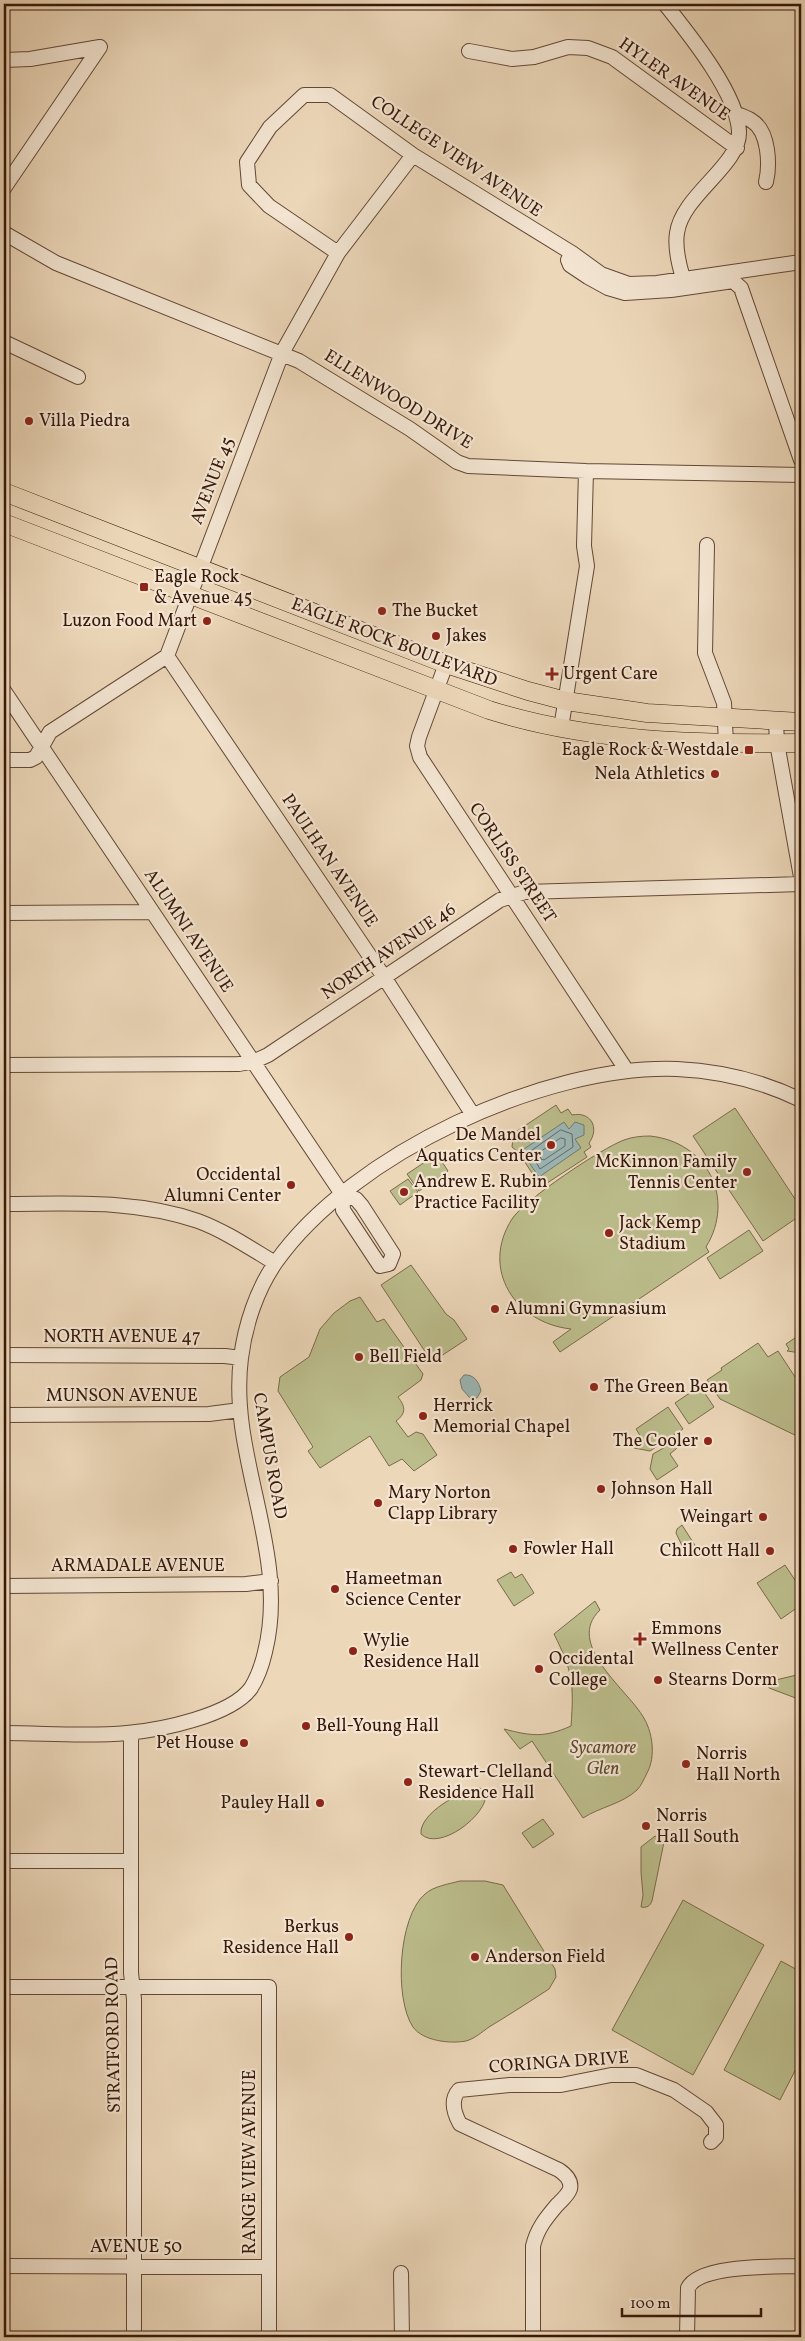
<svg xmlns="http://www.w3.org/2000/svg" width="805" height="2341" font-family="Vollkorn,serif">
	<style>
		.green { fill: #bcbd8c; stroke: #7a6a4b }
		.water { fill: #9bb8b8; stroke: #737872 }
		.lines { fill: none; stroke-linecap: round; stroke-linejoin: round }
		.shore { stroke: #696861; stroke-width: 1 }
		.minor-casing { stroke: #644836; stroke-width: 16 }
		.major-casing { stroke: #37180a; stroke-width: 19 }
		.minor { stroke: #f3e5d2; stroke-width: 14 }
		.major { stroke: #ecd7b9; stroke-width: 18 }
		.poi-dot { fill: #8f2418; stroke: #f3e5d2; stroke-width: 2 }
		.labels { text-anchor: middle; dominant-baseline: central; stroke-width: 4.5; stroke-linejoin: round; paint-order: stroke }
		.street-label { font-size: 18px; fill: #37180a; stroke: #f3e5d2 }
		.poi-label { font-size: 18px; fill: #37180a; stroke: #f3e5d2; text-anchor: start }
		.park-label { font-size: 18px; font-style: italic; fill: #5f4a31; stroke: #f3e5d2 }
	</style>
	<rect width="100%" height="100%" fill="#ecd7b9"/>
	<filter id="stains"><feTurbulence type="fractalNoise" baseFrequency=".004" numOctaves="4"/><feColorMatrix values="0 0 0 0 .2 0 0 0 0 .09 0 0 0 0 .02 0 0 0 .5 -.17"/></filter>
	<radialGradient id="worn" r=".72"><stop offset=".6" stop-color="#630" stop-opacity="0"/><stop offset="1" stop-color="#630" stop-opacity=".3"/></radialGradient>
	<path class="green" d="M 556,1105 L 561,1113 L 568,1109 L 572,1115 C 591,1111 600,1128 589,1143 L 591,1147 L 584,1152 L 587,1157 L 541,1187 L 519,1153 L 512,1147 L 513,1138 L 518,1136 L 517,1131 Z
		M 735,1108 L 801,1208 L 801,1215 L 763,1241 L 693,1136 Z
		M 650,1136 C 707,1142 736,1198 706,1247 L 709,1252 L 560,1352 L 553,1342 L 571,1329 C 515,1323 480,1269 512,1219 C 524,1200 602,1148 624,1140 C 632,1137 641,1136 650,1136 Z
		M 437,1154 L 448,1171 L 419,1191 L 407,1174 Z
		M 408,1179 L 418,1192 L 400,1205 L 390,1191 Z
		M 749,1230 L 763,1251 L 720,1279 L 707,1258 Z
		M 411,1265 L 446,1314 L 454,1320 L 467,1339 L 432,1362 L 381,1285 Z
		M 360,1297 L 377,1322 L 384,1319 L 423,1374 L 421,1380 L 398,1397 C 405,1406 407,1413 396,1421 L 408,1437 L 416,1432 L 423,1434 L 437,1455 L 414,1471 L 402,1459 L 389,1466 L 370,1436 L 320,1468 L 308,1451 L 313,1447 L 278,1391 L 280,1377 L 309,1357 L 320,1329 L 334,1313 L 350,1301 Z
		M 801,1334 L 801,1353 L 787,1351 L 789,1349 L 786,1344 Z
		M 758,1343 L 768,1357 L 778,1351 L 801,1386 L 801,1438 L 720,1399 L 707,1380 L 722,1370 L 721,1368 Z
		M 700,1386 L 714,1407 L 689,1424 L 675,1403 Z
		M 668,1407 L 683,1429 L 650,1451 L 634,1448 L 631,1443 L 641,1437 L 636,1429 Z
		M 674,1442 L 677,1448 L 670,1454 L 678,1466 L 657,1480 L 650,1469 L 653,1454 Z
		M 682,1525 L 696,1547 L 686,1554 L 676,1533 L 677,1529 Z
		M 785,1565 L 801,1589 L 801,1605 L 781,1619 L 757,1583 Z
		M 511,1572 L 515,1578 L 522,1574 L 534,1593 L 514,1606 L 497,1580 Z
		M 595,1601 L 600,1610 C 565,1643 625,1688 642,1715 C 653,1731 656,1757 647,1773 C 644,1779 641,1786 637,1790 C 622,1804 600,1807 583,1818 L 532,1741 L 520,1749 L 504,1729 C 531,1736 544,1738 571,1726 C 574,1684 573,1672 554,1634 Z
		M 801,1674 L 801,1700 L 769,1688 L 767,1682 Z
		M 480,1788 L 486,1793 C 488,1815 439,1852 421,1834 C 419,1813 462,1790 480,1788 Z
		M 543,1819 L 554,1834 L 533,1848 L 522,1833 Z
		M 655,1836 L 664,1842 L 652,1901 C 650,1906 647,1908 641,1907 L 643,1895 L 641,1872 L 641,1847 Z
		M 460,1881 L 485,1881 L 503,1885 L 555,1969 L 556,1977 L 549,1989 C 529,2002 509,2015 489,2027 C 482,2032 474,2039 466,2041 C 450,2044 423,2041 413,2027 C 394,1999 398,1917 425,1894 C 434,1886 449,1884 460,1881 Z
		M 683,1900 L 764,1945 L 693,2075 L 612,2030 Z
		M 781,1961 L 801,1972 L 801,2059 L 780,2100 L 724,2070 Z"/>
	<path class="water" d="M 564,1122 L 569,1129 L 575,1122 L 584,1125 L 584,1135 L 575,1139 L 581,1148 L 539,1177 L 521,1151 Z
		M 464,1375 C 474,1374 479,1382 481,1391 L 477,1398 L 470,1398 L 462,1389 L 460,1380 Z"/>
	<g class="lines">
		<path class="shore" d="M 561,1130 L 572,1134 L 573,1147 L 540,1169 L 530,1152 Z
			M 561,1138 L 565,1139 L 565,1146 L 544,1160 L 541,1159 L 539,1153 Z"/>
		<g class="minor-casing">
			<path id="minor" d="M 665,4 C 688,33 737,93 739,131 C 741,165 682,195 677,233 C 675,246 679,265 683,278
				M 469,51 L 512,59 L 534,57 L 568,47 L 588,48 L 612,57 L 737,148
				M 4,60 L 30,59 L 100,47
				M 737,114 C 742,116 748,118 752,121 C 769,131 770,165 766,182
				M 4,188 L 100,47
				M 4,233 L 56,263 L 299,361 L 410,429 L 457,462 L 468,466 L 586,471 L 801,475
				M 338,253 L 269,206 L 249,185 L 247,162 L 270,127 L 304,95 L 330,95 L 413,155 L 572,253 L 601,274 L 629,284 L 657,283 L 801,262
				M 572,253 L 568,260 L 570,265 L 588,277 L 608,288 L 625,293 L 671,290 L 733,281 L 741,288 L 801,460
				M 4,342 L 78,377
				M 707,545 L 705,653 L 724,703 L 726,743
				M 167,656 L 384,977 L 473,1115
				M 446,664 L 419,737 L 417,746 L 420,757 L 627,1071
				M 4,691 L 342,1194
				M 776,722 L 777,743 L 801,877
				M 561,728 L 587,566 L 584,546 L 586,471
				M 4,760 L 30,760 L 36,757 L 50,732 L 167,656 L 282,353 L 338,253 L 413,155
				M 4,913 L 152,912
				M 4,1065 L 239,1064 L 255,1061 L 268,1055 L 500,900 L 525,892 L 801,884
				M 342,1194 L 356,1199 L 362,1206 L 393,1254 L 389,1264 L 380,1266 L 343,1210 Z
				M 4,1204 C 69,1204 135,1199 198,1221 C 225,1231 250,1248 275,1263
				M 4,1355 L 225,1356 L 241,1358
				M 4,1415 L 209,1414 L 240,1410
				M 4,1586 L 246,1584 L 271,1581
				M 4,1733 C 44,1733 86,1737 127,1733 C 160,1730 231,1716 251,1688 C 258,1677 262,1665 265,1652 C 290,1552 228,1457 241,1358 C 245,1325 257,1289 276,1262 C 352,1154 546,1064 677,1069 C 720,1071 762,1081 801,1100
				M 131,1733 L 131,1973 L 134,1999 L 134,2337
				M 4,1861 L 131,1861
				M 4,1987 L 269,1987 L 269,2337
				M 4,2266 L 269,2267
				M 401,2273 L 402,2337
				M 533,2337 L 533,2246 C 537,2229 546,2218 557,2205 C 561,2201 568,2195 570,2189 C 572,2180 565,2174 559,2170 L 460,2124 C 454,2113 450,2100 459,2090 L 510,2085 L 561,2085 L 611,2075 L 636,2075 L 674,2090 L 706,2112 L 716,2125 L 716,2137 L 711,2142
				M 687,2337 L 688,2288 C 699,2264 777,2267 801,2266"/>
		</g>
		<g class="major-casing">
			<path id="major" d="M 4,492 L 446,664 L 528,691 L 566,701 L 647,713 L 801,722
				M 4,523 L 489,710 C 590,742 696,744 801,743"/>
		</g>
		<use href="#minor" class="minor"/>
		<use href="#major" class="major"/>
	</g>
	<g class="poi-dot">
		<circle cx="29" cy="421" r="5"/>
		<rect x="139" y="582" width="10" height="10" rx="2.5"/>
		<circle cx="382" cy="611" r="5"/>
		<circle cx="207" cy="621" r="5"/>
		<circle cx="436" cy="636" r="5"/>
		<path d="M549.5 666.5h5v5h5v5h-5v5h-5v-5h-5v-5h5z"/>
		<rect x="744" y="745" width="10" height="10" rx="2.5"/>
		<circle cx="715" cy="774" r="5"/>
		<circle cx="551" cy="1145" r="5"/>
		<circle cx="747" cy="1172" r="5"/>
		<circle cx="291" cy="1185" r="5"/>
		<circle cx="404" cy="1192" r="5"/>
		<circle cx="609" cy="1233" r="5"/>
		<circle cx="495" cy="1309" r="5"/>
		<circle cx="359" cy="1357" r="5"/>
		<circle cx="594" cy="1387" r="5"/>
		<circle cx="423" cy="1416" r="5"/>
		<circle cx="708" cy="1441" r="5"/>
		<circle cx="601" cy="1489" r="5"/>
		<circle cx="378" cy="1503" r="5"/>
		<circle cx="763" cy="1517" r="5"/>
		<circle cx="513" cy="1549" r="5"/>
		<circle cx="770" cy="1551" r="5"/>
		<circle cx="335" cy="1589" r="5"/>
		<path d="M637.5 1631.5h5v5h5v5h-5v5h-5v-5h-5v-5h5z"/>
		<circle cx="353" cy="1651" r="5"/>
		<circle cx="539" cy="1669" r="5"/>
		<circle cx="658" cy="1680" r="5"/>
		<circle cx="306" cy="1726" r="5"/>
		<circle cx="244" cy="1743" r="5"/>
		<circle cx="686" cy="1764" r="5"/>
		<circle cx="408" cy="1782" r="5"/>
		<circle cx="320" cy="1803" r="5"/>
		<circle cx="646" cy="1826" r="5"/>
		<circle cx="349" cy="1937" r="5"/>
		<circle cx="475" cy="1957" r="5"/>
	</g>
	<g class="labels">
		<g class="street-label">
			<text transform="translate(674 80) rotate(35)">HYLER AVENUE</text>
			<text transform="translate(456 157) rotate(34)">COLLEGE VIEW AVENUE</text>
			<text transform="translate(398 400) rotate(32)">ELLENWOOD DRIVE</text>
			<text transform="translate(213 481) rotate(-69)">AVENUE 45</text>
			<text transform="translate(394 643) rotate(21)">EAGLE ROCK BOULEVARD</text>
			<text transform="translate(329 861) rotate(56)">PAULHAN AVENUE</text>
			<text transform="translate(512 863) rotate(56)">CORLISS STREET</text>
			<text transform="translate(188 931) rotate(56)">ALUMNI AVENUE</text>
			<text transform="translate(389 952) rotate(-34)">NORTH AVENUE 46</text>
			<text x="122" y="1337">NORTH AVENUE 47</text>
			<text x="122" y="1396">MUNSON AVENUE</text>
			<text transform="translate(269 1456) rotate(80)">CAMPUS ROAD</text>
			<text x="138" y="1566">ARMADALE AVENUE</text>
			<text transform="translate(114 2035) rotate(-91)">STRATFORD ROAD</text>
			<text transform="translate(559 2063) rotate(-4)">CORINGA DRIVE</text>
			<text transform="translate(250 2162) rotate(-90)">RANGE VIEW AVENUE</text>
			<text x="136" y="2247">AVENUE 50</text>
		</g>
		<g class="poi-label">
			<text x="39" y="421">Villa Piedra</text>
			<text x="154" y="577">Eagle Rock<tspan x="154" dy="21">&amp; Avenue 45</tspan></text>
			<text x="392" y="611">The Bucket</text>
			<text x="197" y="621" text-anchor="end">Luzon Food Mart</text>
			<text x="446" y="636">Jakes</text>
			<text x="563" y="674">Urgent Care</text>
			<text x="739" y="750" text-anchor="end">Eagle Rock &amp; Westdale</text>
			<text x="705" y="774" text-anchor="end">Nela Athletics</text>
			<text x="541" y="1135" text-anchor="end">De Mandel<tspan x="541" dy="21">Aquatics Center</tspan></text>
			<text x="737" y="1162" text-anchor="end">McKinnon Family<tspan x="737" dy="21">Tennis Center</tspan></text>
			<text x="281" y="1175" text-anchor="end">Occidental<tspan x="281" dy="21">Alumni Center</tspan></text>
			<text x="414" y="1182">Andrew E. Rubin<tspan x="414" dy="21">Practice Facility</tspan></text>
			<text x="619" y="1223">Jack Kemp<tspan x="619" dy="21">Stadium</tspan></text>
			<text x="505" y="1309">Alumni Gymnasium</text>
			<text x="369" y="1357">Bell Field</text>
			<text x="604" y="1387">The Green Bean</text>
			<text x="433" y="1406">Herrick<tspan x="433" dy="21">Memorial Chapel</tspan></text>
			<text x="698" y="1441" text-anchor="end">The Cooler</text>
			<text x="611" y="1489">Johnson Hall</text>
			<text x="388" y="1493">Mary Norton<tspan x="388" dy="21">Clapp Library</tspan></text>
			<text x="753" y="1517" text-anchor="end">Weingart</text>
			<text x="523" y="1549">Fowler Hall</text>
			<text x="760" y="1551" text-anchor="end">Chilcott Hall</text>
			<text x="345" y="1579">Hameetman<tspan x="345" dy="21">Science Center</tspan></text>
			<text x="651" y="1629">Emmons<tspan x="651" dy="21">Wellness Center</tspan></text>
			<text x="363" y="1641">Wylie<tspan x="363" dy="21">Residence Hall</tspan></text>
			<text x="549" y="1659">Occidental<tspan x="549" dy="21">College</tspan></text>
			<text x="668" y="1680">Stearns Dorm</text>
			<text x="316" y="1726">Bell-Young Hall</text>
			<text x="234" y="1743" text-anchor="end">Pet House</text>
			<text x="696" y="1754">Norris<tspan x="696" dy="21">Hall North</tspan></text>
			<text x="418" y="1772">Stewart-Clelland<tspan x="418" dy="21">Residence Hall</tspan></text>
			<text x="310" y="1803" text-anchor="end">Pauley Hall</text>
			<text x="656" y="1816">Norris<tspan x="656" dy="21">Hall South</tspan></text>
			<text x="339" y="1927" text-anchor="end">Berkus<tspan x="339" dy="21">Residence Hall</tspan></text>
			<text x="485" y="1957">Anderson Field</text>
		</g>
		<g class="park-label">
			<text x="603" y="1748">Sycamore<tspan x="603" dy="21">Glen</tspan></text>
		</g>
	</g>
	<rect width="805" height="2341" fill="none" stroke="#ecd7b9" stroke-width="20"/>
	<rect x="5" y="5" width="795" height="2331" fill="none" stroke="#37180a" stroke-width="2.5"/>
	<rect x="10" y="10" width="785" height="2321" fill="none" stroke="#37180a"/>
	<path d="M622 2308v8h139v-8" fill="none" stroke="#37180a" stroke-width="2.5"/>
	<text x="630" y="2308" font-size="15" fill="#37180a" stroke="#f3e5d2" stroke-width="4" paint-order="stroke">100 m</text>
	<rect width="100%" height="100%" filter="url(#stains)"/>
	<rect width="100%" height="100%" fill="url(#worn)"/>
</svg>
